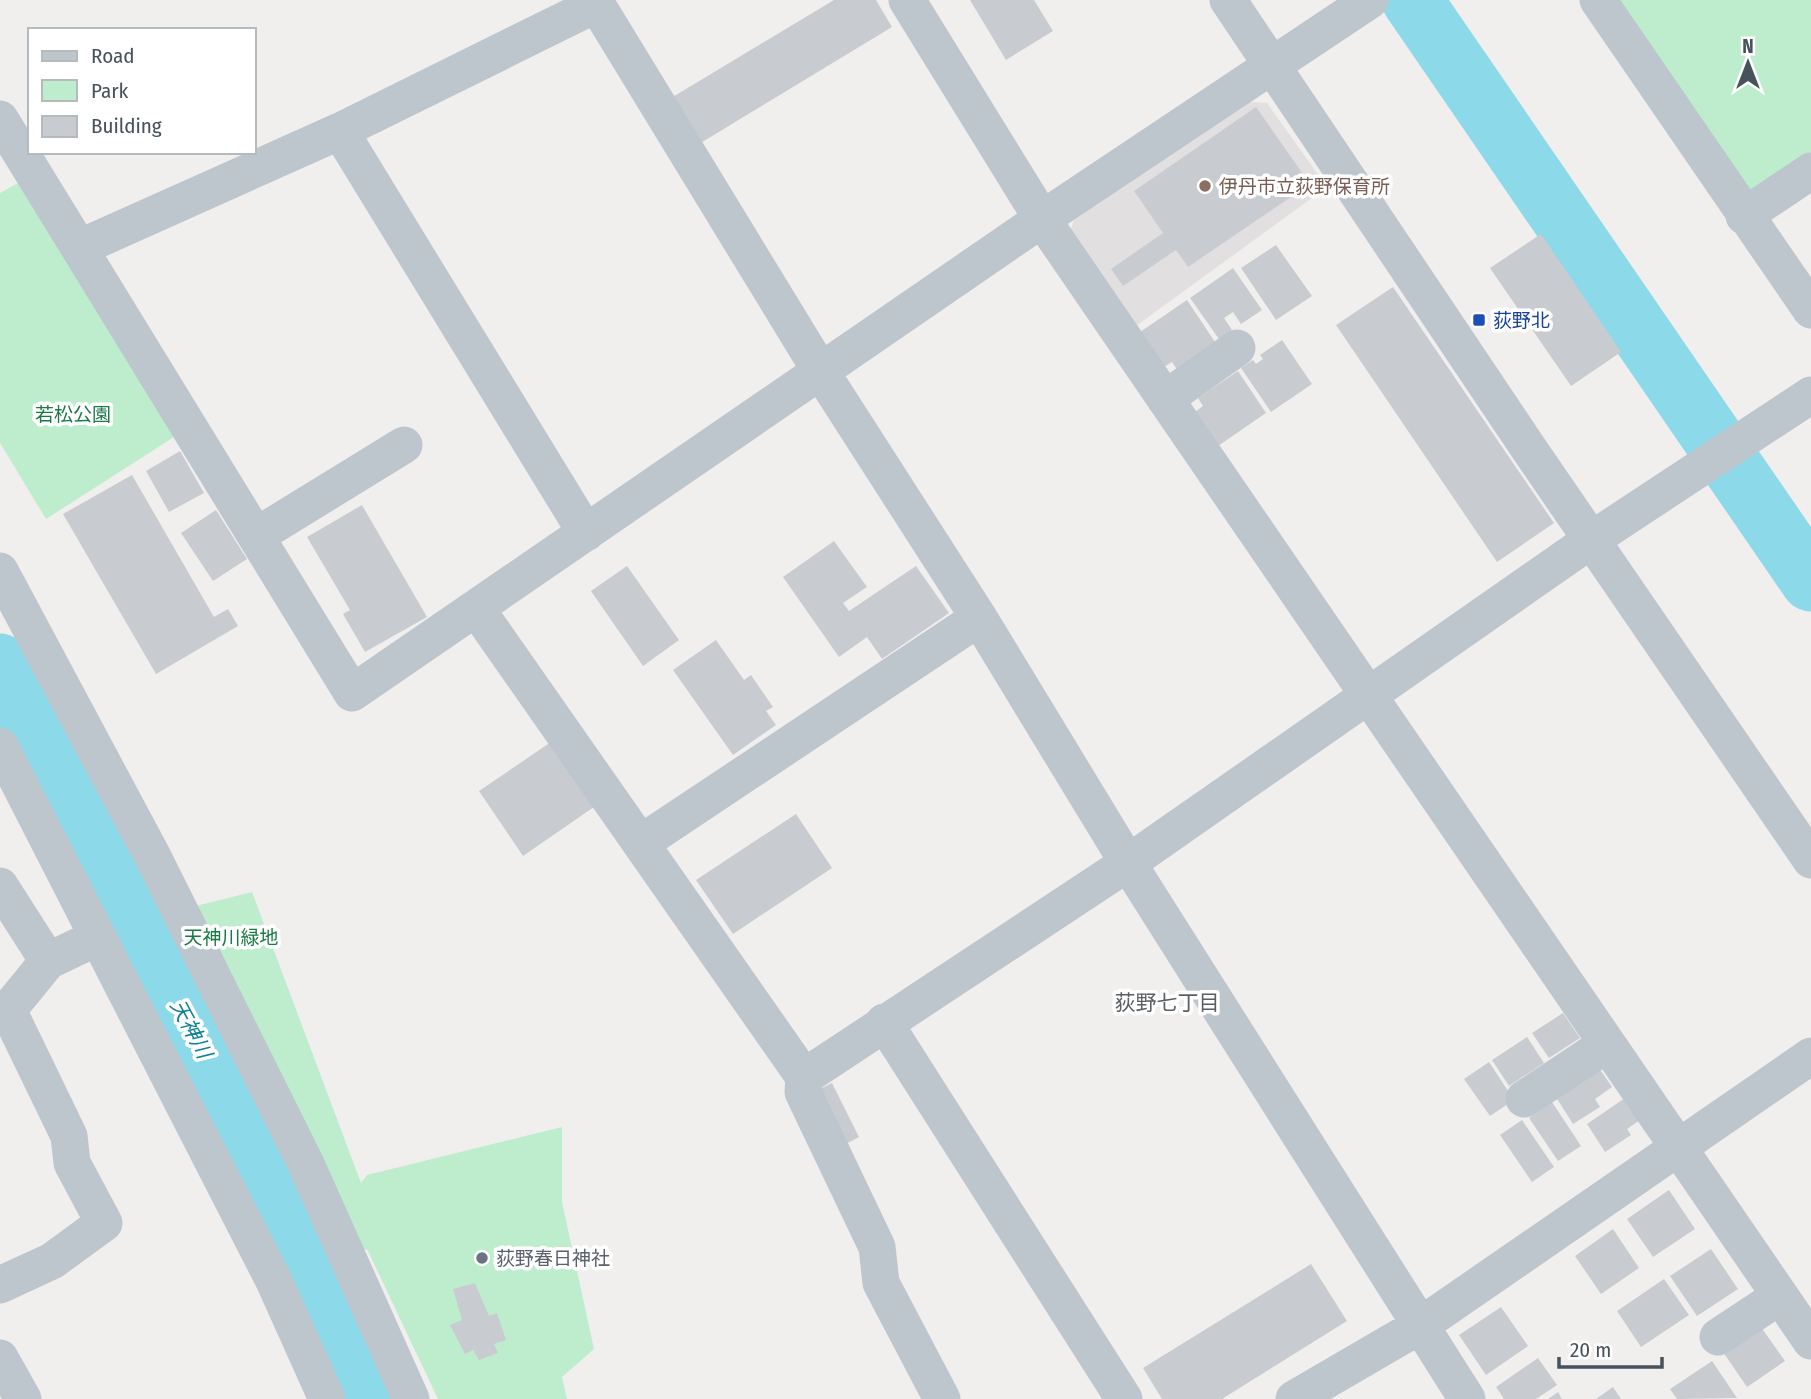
<svg xmlns="http://www.w3.org/2000/svg" width="1811" height="1399" font-family="'Fira Sans Condensed','Noto Sans JP',sans-serif">
	<style>
		.education { fill: #e2dfe0 }
		.green { fill: #beedce }
		.lines { fill: none; stroke-linecap: round; stroke-linejoin: round }
		.river { stroke: #8cdae9; stroke-width: 61 }
		.building { fill: #c8ccd1 }
		.minor { stroke: #bdc6cd; stroke-width: 37 }
		.education-dot { fill: #8d6e63; stroke: #fff; stroke-width: 2.5 }
		.transit-dot { fill: #1a4fb4; stroke: #fff; stroke-width: 2.5 }
		.worship-dot { fill: #6b7280; stroke: #fff; stroke-width: 2.5 }
		.labels { text-anchor: middle; dominant-baseline: central; stroke-width: 7; stroke-linejoin: round; paint-order: stroke }
		.education-label { font-size: 19px; fill: #785e54; stroke: #fff; text-anchor: start }
		.transit-label { font-size: 19px; fill: #164399; stroke: #fff; text-anchor: start }
		.park-label { font-size: 19px; fill: #1a7a45; stroke: #fff }
		.worship-label { font-size: 19px; fill: #5b616d; stroke: #fff; text-anchor: start }
		.neighbourhood-label { font-size: 21px; fill: #5b5f63; stroke: #fff }
		.water-label { font-size: 21px; font-style: italic; fill: #118195; stroke: #fff }
	</style>
	<rect width="100%" height="100%" fill="#f1eeee"/>
	<path class="education" d="M 1248,102 L 1267,103 L 1327,187 L 1129,331 L 1067,240 L 1074,220 Z"/>
	<path class="green" d="M 1609,0 L 1811,0 L 1811,161 L 1750,200 Z
		M 18,183 L 174,437 L 46,519 L 0,443 L 0,193 Z
		M 252,892 L 361,1183 L 367,1175 L 562,1127 L 562,1202 L 594,1349 L 562,1377 L 567,1399 L 438,1399 L 367,1249 L 348,1259 L 180,910 Z"/>
	<g class="lines">
		<path class="river" d="M 1412,0 L 1811,581
			M 0,664 L 269,1178 L 372,1399"/>
	</g>
	<path class="building" d="M 834,0 L 876,0 L 892,27 L 699,144 L 671,98 Z
		M 970,0 L 1034,0 L 1053,31 L 1006,60 Z
		M 1256,107 L 1310,184 L 1188,267 L 1176,250 L 1123,286 L 1111,269 L 1163,233 L 1134,191 Z
		M 1541,234 L 1621,352 L 1571,386 L 1490,268 Z
		M 1276,245 L 1312,296 L 1276,320 L 1241,268 Z
		M 1233,268 L 1262,310 L 1241,324 L 1233,312 L 1224,318 L 1232,330 L 1219,339 L 1190,298 Z
		M 1393,287 L 1554,523 L 1497,562 L 1336,325 Z
		M 1187,300 L 1217,345 L 1178,371 L 1172,362 L 1164,367 L 1140,332 Z
		M 1282,340 L 1312,384 L 1271,412 L 1241,368 L 1253,360 L 1256,364 L 1263,359 L 1260,355 Z
		M 1238,371 L 1266,413 L 1218,446 L 1195,412 L 1203,406 L 1198,398 Z
		M 180,451 L 204,493 L 169,512 L 146,471 Z
		M 132,475 L 214,617 L 228,609 L 238,626 L 156,674 L 63,514 Z
		M 362,505 L 427,617 L 365,652 L 343,614 L 350,610 L 307,537 Z
		M 216,510 L 247,559 L 213,581 L 181,533 Z
		M 834,541 L 867,587 L 843,603 L 849,611 L 916,566 L 949,613 L 882,659 L 867,637 L 839,657 L 783,577 Z
		M 627,566 L 679,640 L 643,666 L 591,591 Z
		M 716,640 L 744,680 L 751,675 L 773,707 L 766,711 L 776,725 L 733,755 L 673,670 Z
		M 551,742 L 594,807 L 523,856 L 479,791 Z
		M 796,814 L 832,868 L 733,934 L 696,880 Z
		M 1563,1013 L 1580,1038 L 1549,1058 L 1532,1033 Z
		M 1527,1037 L 1544,1063 L 1509,1086 L 1492,1060 Z
		M 1489,1062 L 1514,1100 L 1490,1116 L 1464,1079 Z
		M 1597,1065 L 1612,1087 L 1595,1099 L 1600,1107 L 1573,1124 L 1554,1094 Z
		M 832,1083 L 859,1137 L 842,1146 L 814,1092 Z
		M 1625,1098 L 1640,1120 L 1627,1129 L 1631,1135 L 1605,1152 L 1587,1124 Z
		M 1552,1102 L 1581,1146 L 1558,1161 L 1529,1118 Z
		M 1522,1120 L 1554,1167 L 1532,1182 L 1500,1135 Z
		M 1669,1190 L 1695,1229 L 1653,1257 L 1627,1219 Z
		M 1613,1229 L 1639,1268 L 1601,1294 L 1575,1256 Z
		M 1711,1249 L 1738,1289 L 1697,1316 L 1670,1276 Z
		M 1311,1264 L 1347,1321 L 1222,1399 L 1162,1399 L 1143,1368 Z
		M 1664,1279 L 1689,1315 L 1641,1347 L 1617,1311 Z
		M 475,1283 L 489,1316 L 497,1313 L 506,1340 L 494,1344 L 498,1353 L 479,1360 L 473,1350 L 465,1354 L 450,1325 L 462,1320 L 453,1289 Z
		M 1501,1307 L 1528,1346 L 1486,1375 L 1459,1335 Z
		M 1761,1327 L 1785,1361 L 1747,1387 L 1723,1352 Z
		M 1538,1358 L 1557,1385 L 1536,1399 L 1504,1399 L 1496,1387 Z
		M 1712,1361 L 1737,1398 L 1677,1399 L 1670,1389 Z
		M 1613,1387 L 1621,1399 L 1596,1399 Z
		M 1558,1392 L 1562,1399 L 1548,1399 Z"/>
	<g class="lines">
		<path class="minor" d="M 594,0 L 821,372 L 979,618 L 1128,863 L 1467,1399
			M 907,0 L 1042,219 L 1811,1341
			M 1228,0 L 1527,446 L 1811,860
			M 1598,0 L 1811,310
			M 0,119 L 352,693 L 1042,219 L 1370,0
			M 340,131 L 586,533
			M 1744,216 L 1811,171
			M 79,248 L 340,131 L 597,4
			M 1165,399 L 1237,348
			M 256,536 L 404,445
			M 0,571 L 153,857 L 306,1164 L 411,1399
			M 476,608 L 804,1077 L 1128,863 L 1591,540 L 1811,395
			M 0,746 L 274,1281 L 327,1399
			M 641,843 L 979,618
			M 0,886 L 48,961
			M 884,1022 L 1124,1399
			M 804,1077 L 803,1092 L 877,1247 L 881,1283 L 942,1399
			M 1524,1099 L 1607,1044
			M 0,1285 L 52,1261 L 104,1223 L 72,1163 L 69,1136 L 8,1010 L 48,961 L 98,937
			M 1718,1337 L 1780,1296
			M 0,1358 L 23,1399
			M 1294,1399 L 1421,1325 L 1811,1056"/>
	</g>
	<circle class="education-dot" cx="1205" cy="186" r="7"/>
	<rect class="transit-dot" x="1472" y="313" width="14" height="14" rx="3.5"/>
	<circle class="worship-dot" cx="482" cy="1258" r="7"/>
	<g class="labels">
		<g class="education-label">
			<text x="1219" y="186">伊丹市立荻野保育所</text>
		</g>
		<g class="transit-label">
			<text x="1493" y="320">荻野北</text>
		</g>
		<g class="park-label">
			<text x="73" y="414">若松公園</text>
			<text x="231" y="937">天神川緑地</text>
		</g>
		<g class="worship-label">
			<text x="496" y="1258">荻野春日神社</text>
		</g>
		<g class="neighbourhood-label">
			<text x="1167" y="1003">荻野七丁目</text>
		</g>
		<g class="water-label">
			<text transform="translate(191 1029) rotate(62)">天神川</text>
		</g>
	</g>
	<rect x="28" y="28" width="228" height="126" fill="#ffffff" stroke="#b5babd" stroke-width="2"/>
	<rect x="42" y="51" width="35" height="10" fill="#bdc6cd" stroke="#b5babd" stroke-width="2"/>
	<text x="91" y="63" font-size="21" fill="#47535b">Road</text>
	<rect x="42" y="80" width="35" height="21" fill="#beedce" stroke="#b5babd" stroke-width="2"/>
	<text x="91" y="98" font-size="21" fill="#47535b">Park</text>
	<rect x="42" y="116" width="35" height="21" fill="#c8ccd1" stroke="#b5babd" stroke-width="2"/>
	<text x="91" y="133" font-size="21" fill="#47535b">Building</text>
	<g transform="translate(1748 63)" stroke="#ffffff" stroke-width="5" paint-order="stroke">
	<path d="M0-5L12 26L0 18L-12 26Z" fill="#47535b"/>
	<text y="-10" font-size="19" font-weight="bold" text-anchor="middle" fill="#47535b">N</text>
	</g>
	<path d="M1559 1357v10h103v-10" fill="none" stroke="#47535b" stroke-width="3.5"/>
	<text x="1570" y="1357" font-size="21" fill="#47535b" stroke="#ffffff" stroke-width="5" paint-order="stroke">20 m</text>
</svg>
